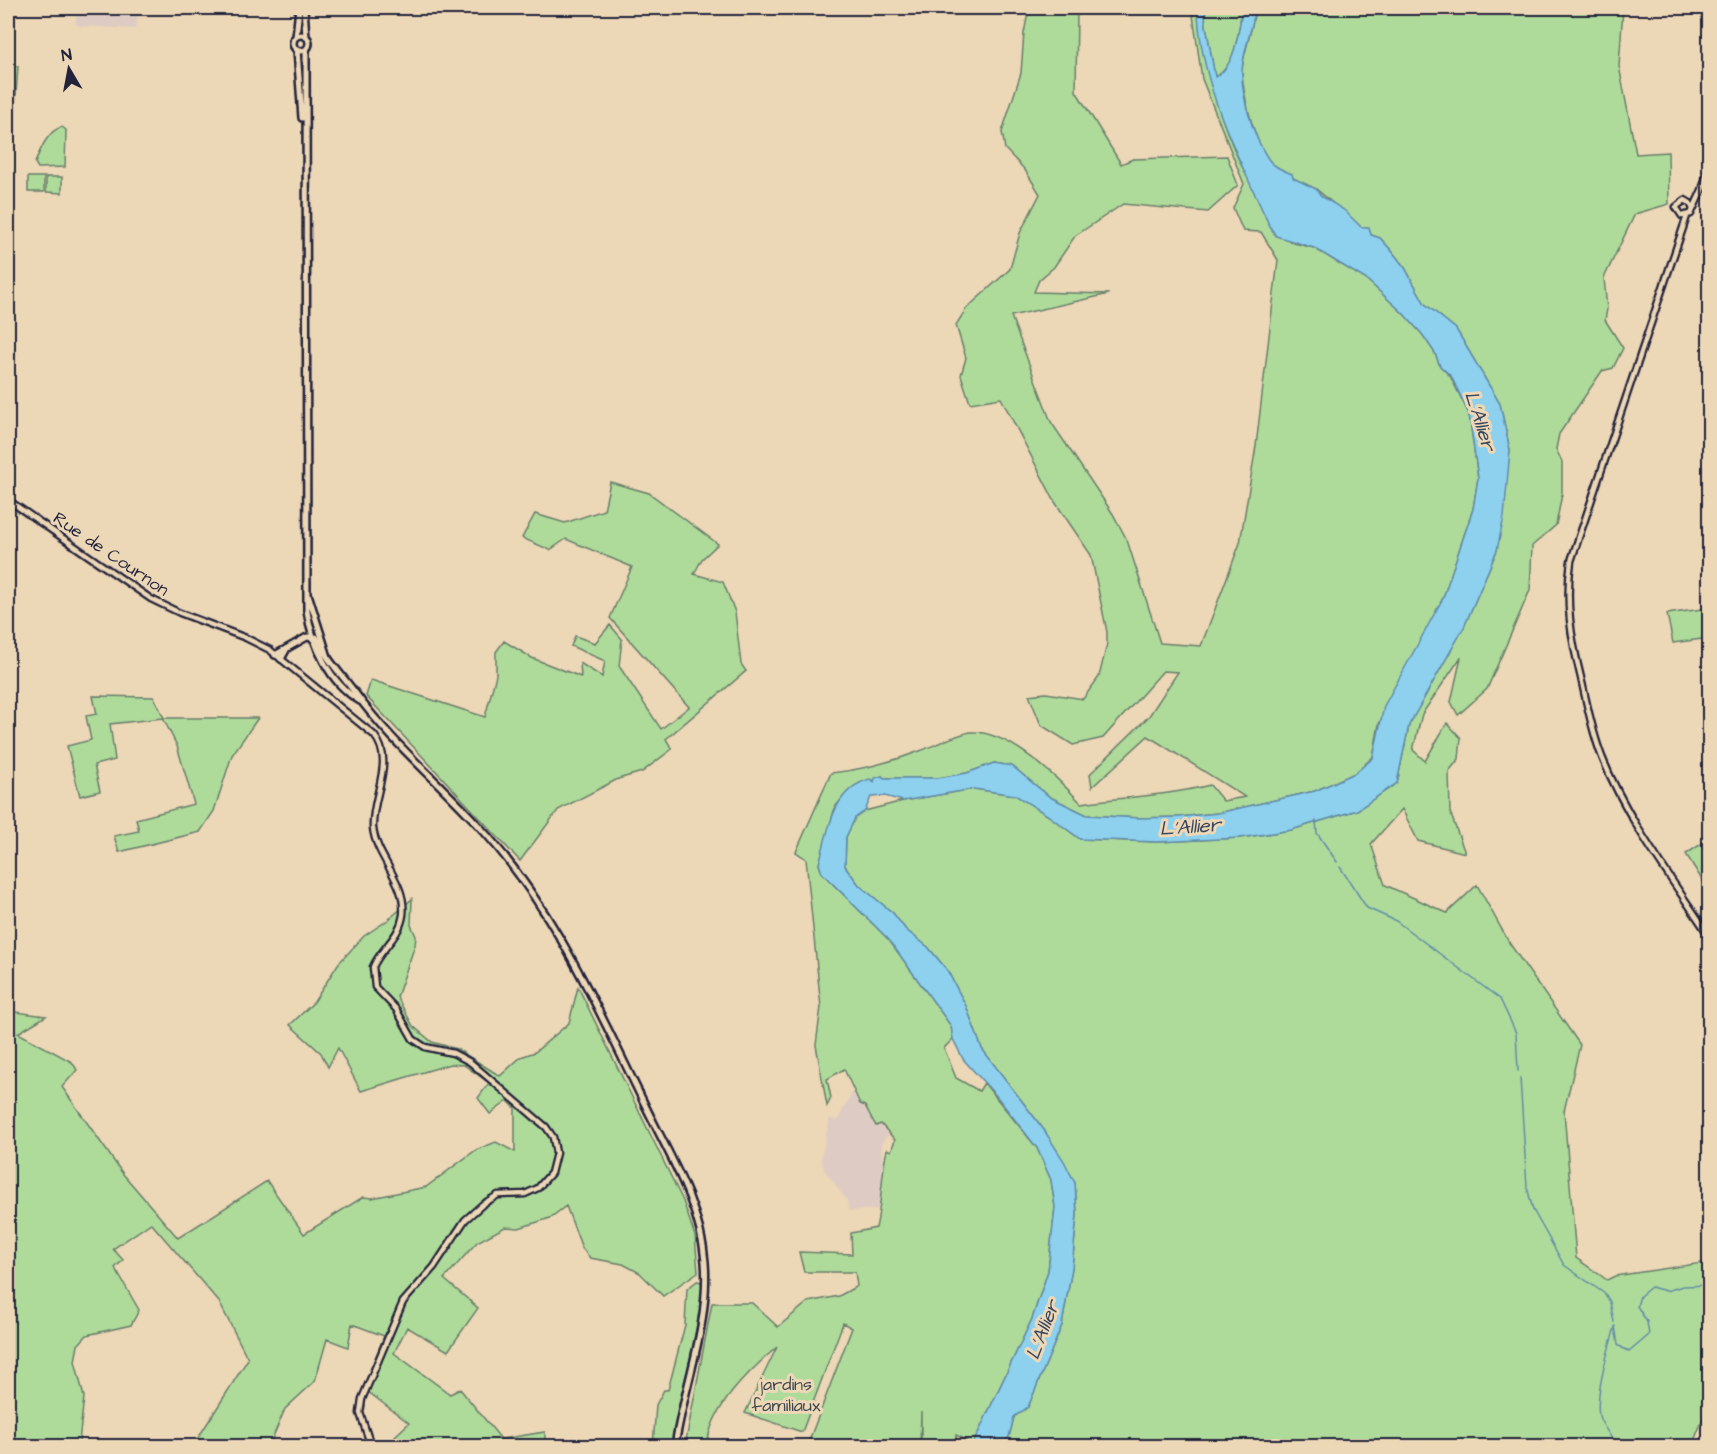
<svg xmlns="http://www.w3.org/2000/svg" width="1717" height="1454" font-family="'Architects Daughter',sans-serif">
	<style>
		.built { fill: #deccc4 }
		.green { fill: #aedb9a; stroke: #687e6a; stroke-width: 1.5 }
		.water { fill: #8dd1ef; stroke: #628ba7; stroke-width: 1.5 }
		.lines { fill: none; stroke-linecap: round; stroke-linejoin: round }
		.stream { stroke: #628ba7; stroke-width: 1.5 }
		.tertiary-casing { stroke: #22223b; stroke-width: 9 }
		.secondary-casing { stroke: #22223b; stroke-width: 10 }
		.tertiary { stroke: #ecd7b6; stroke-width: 4.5 }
		.secondary { stroke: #ecd7b6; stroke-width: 5 }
		.labels { text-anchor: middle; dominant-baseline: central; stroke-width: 6; stroke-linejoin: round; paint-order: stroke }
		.street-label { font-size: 18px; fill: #22223b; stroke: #ecd7b6 }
		.park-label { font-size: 18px; fill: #3e474e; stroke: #ecd7b6 }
		.water-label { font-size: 20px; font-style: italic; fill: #37455f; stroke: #ecd7b6 }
	</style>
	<rect width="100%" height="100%" fill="#ecd7b6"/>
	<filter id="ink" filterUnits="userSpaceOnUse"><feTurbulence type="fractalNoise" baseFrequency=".0167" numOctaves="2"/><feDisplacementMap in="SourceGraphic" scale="12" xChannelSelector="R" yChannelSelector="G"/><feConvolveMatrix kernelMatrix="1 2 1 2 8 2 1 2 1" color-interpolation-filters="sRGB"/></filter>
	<g filter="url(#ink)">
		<path class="built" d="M 52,8 L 139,8 L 136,29 L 80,26 L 76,24 L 76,14 Z
			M 853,1091 L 876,1125 L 881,1124 L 888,1135 L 881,1143 L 883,1165 L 880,1209 L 849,1211 L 847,1201 L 824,1169 L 821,1158 L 830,1118 L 837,1121 Z"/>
		<path class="green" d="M 1029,8 L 1077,8 L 1076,91 L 1121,164 L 1133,159 L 1227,156 L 1238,185 L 1208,212 L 1123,204 L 1075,236 L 1054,267 L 1039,280 L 1034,292 L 1109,294 L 1011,316 L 1051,422 L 1113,514 L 1127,540 L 1160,643 L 1201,646 L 1240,543 L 1256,446 L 1278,260 L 1261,232 L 1243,231 L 1233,208 L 1244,184 L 1202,79 L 1192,8 L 1198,8 C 1199,55 1224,134 1247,176 C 1260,199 1276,220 1290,242 L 1314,248 L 1367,280 L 1403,313 L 1422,334 L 1435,353 L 1440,366 L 1450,376 L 1469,414 L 1478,478 L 1473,509 L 1443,598 L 1379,724 L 1373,757 L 1355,773 L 1315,791 L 1218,813 L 1179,817 L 1139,818 L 1087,815 L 1050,797 L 1012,766 L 994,763 L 967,773 L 938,778 L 884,778 L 882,776 L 845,795 L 835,807 L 819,864 L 822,873 L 889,940 L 951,1026 L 953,1039 L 944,1048 L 956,1078 L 979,1091 L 984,1083 L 1037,1148 L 1051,1180 L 1055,1207 L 1048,1271 L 1032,1319 L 972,1446 L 969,1446 L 966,1440 L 956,1435 L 956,1446 L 921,1446 L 921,1412 L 920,1446 L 807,1446 L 852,1328 L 843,1323 L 802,1432 L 745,1413 L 777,1347 C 749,1371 710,1408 707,1446 L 685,1446 L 712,1303 L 752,1303 L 778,1327 L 808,1302 L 839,1296 L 857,1286 L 855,1272 L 804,1272 L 799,1252 L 852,1254 L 851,1233 L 876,1228 C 882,1202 881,1175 887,1149 L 891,1151 L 895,1140 L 881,1124 L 876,1126 L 865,1106 L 860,1104 L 844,1069 L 827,1079 L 831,1098 L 827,1106 L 816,1045 L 821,1007 L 806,859 L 796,852 L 831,773 C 862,770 891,762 920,751 C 933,746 959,733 972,732 C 1009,731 1057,777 1081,803 C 1125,797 1166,796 1210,785 L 1223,801 L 1245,797 L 1148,736 L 1092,787 L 1090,774 L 1149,716 L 1178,672 L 1163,671 L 1103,738 L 1073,745 L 1041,725 L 1029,695 L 1046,693 L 1083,699 L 1099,677 L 1107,644 L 1107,632 L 1091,555 L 1055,502 L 1001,398 L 970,403 L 961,375 L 966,358 L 956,325 L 966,309 L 1010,269 L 1020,233 L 1040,194 L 1025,170 L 1005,149 L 1002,132 L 1021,73 L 1024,33 Z
			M 1206,8 L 1242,8 C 1239,29 1236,67 1215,77 L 1205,20 Z
			M 1255,8 L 1623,8 L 1619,66 L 1636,154 L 1668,152 L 1669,204 L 1635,214 L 1604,278 L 1607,309 L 1605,320 L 1623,348 L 1613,368 L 1602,371 L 1559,434 L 1556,449 L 1562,462 L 1562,494 L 1556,525 L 1532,546 L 1530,590 L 1487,689 L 1458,715 L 1451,702 L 1461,657 L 1422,714 L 1413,750 L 1425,761 L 1447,723 L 1461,738 L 1459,759 L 1449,771 L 1450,812 L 1465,853 L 1418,841 L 1402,809 L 1371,844 L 1385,885 L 1447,913 L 1477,885 L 1510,944 L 1580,1045 L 1564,1111 L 1576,1258 L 1607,1280 L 1615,1276 L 1709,1262 L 1709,1403 L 1692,1446 L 1001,1446 L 1009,1437 L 1014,1417 L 1028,1407 L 1062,1325 L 1072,1268 L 1077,1214 L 1075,1183 L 1044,1130 L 982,1049 L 966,1006 L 947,970 L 928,947 L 906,930 L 893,913 L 859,885 L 845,866 L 846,837 L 855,818 L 865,811 L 903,801 L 974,789 L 1016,795 L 1049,816 L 1080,839 L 1157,842 L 1240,838 L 1291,830 L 1357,810 L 1397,783 L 1409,725 L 1464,627 L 1497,550 L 1510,450 L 1500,404 L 1456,329 L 1425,304 L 1405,268 L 1391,250 L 1380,238 L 1371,235 L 1368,227 L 1361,227 L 1316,189 L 1293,178 L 1291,174 C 1284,171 1277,168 1271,163 C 1255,146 1239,85 1243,62 C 1247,43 1253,27 1255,8 Z
			M 8,65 L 18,66 L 15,109 L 8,108 Z
			M 62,127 L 66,130 L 65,167 L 38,168 L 35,163 C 40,150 48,130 62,127 Z
			M 28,177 L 44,177 L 44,192 L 28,192 Z
			M 46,177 L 62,177 L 62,193 L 46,192 Z
			M 610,482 L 649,493 L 718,544 L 702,559 L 694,574 L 723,582 L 735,612 L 741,664 L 746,671 L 666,739 L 672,749 L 642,772 L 618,779 L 558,810 L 520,861 L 366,696 L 371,680 L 485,717 L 496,675 L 496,652 L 504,641 L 532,658 L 581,677 L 580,663 L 602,677 L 605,661 L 571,646 L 575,636 L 595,643 L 610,625 L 622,639 L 619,666 L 661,729 L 689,707 L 610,618 L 632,567 L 566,539 L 550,550 L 522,538 L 535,514 L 565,523 L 604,510 Z
			M 1709,608 L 1709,638 L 1673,643 L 1667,614 Z
			M 93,696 L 154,697 L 164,718 L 258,718 L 232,755 L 214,811 L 200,832 L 119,852 L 114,836 L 139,831 L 136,819 L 194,804 L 177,746 L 163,718 L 110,724 L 115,760 L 94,765 L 100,791 L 80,796 L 67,746 L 91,740 L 86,716 L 97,714 Z
			M 1709,839 L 1709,891 L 1686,854 Z
			M 412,899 L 411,925 L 416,936 L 415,945 L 397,997 L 413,1026 L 432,1042 L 457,1049 L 500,1076 L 521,1057 L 535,1052 L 569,1023 L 578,987 L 683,1201 L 695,1236 L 698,1272 L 663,1296 L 640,1273 L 623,1264 L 590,1258 L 582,1248 L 566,1206 L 550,1218 L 519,1228 L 505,1227 L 477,1242 L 444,1279 L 478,1308 L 448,1351 L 407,1327 L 394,1353 L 450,1394 L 460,1389 L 501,1439 L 545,1432 L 545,1446 L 404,1446 L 395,1436 L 409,1423 L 363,1388 L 384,1336 L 352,1324 L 348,1347 L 327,1339 L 315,1381 L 285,1409 L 269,1446 L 193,1446 L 248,1359 L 219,1302 L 151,1223 L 113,1249 L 123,1260 L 115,1268 L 139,1310 L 131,1325 L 87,1335 L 78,1345 L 75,1361 L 84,1397 L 79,1442 L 73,1446 L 8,1446 L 8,1011 L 46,1016 L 18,1033 L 72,1062 L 77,1070 L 62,1087 L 123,1174 L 178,1238 L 267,1181 L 304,1234 L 363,1197 L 372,1198 L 426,1187 L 476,1150 L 496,1142 L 515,1152 L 515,1108 L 508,1101 L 490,1114 L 478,1098 L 489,1083 L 464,1065 L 450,1064 L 361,1091 L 338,1048 L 328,1067 L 321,1053 L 290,1025 L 314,1002 L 338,964 L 364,936 L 388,920 Z
			M 697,1281 L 702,1282 L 701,1304 L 673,1446 L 653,1446 L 656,1405 L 664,1390 L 668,1390 L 685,1325 L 687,1289 Z"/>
		<path class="water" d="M 1198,8 L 1206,8 L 1205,20 L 1215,77 C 1236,67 1239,29 1242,8 L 1255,8 C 1253,27 1246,43 1243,62 C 1238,89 1253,137 1269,160 C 1273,166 1284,171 1292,174 L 1293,178 L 1316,189 L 1321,196 L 1344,210 L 1361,227 L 1369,227 L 1371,235 L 1380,238 L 1391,250 L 1405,268 L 1425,304 L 1456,329 L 1500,404 L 1510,450 L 1504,517 L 1497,550 L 1464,627 L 1409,725 L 1397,783 L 1357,810 L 1291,830 L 1240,838 L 1157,842 L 1080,839 L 1049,816 L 1015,795 L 974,789 L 903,801 L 885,796 L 871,797 L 865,811 L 855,818 L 846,837 L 845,866 L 859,885 L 893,913 L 906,930 L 928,947 L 947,970 L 966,1006 L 982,1049 L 1044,1130 L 1064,1161 L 1075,1183 L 1077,1214 L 1072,1268 L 1062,1325 L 1028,1407 L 1014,1417 L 1009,1437 L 1001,1446 L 972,1446 L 1032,1319 L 1048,1271 L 1055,1207 L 1051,1180 L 1037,1148 L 998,1098 L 963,1059 L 953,1039 L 951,1026 L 889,940 L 822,873 L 819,864 C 828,832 832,789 870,779 L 874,782 L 875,778 L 882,776 L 884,778 L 938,778 L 967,773 L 994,763 L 1012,766 L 1050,797 L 1087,815 L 1139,818 L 1179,817 L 1218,813 L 1315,791 L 1355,773 L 1373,758 L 1384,706 L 1443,598 L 1473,509 L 1478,478 L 1469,414 L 1451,376 L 1440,366 L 1435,353 L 1422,334 L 1403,313 L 1367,280 L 1314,248 L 1276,236 L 1270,227 C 1239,158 1199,85 1198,8 Z"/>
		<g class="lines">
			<path class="stream" d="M 1316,821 L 1317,833 L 1337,862
				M 1340,867 L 1367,908 L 1396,921 L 1500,999 L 1516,1033 L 1518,1071
				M 1520,1078 L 1527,1187 L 1533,1210 L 1564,1265 L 1605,1294 L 1610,1302 L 1614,1322
				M 1615,1326 L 1618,1345 L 1629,1352 L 1649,1335 L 1647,1322 L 1637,1306 L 1640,1296 L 1651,1287 L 1666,1291 L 1683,1286 L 1710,1285
				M 1615,1327 C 1609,1348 1593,1399 1600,1419 C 1604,1428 1612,1438 1617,1446"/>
			<g class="tertiary-casing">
				<path id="tertiary" d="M 1693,209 L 1690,203 L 1685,200 L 1676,207 L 1682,216 L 1691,214 L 1702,190 L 1710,164
					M 1687,216 L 1571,561 C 1565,602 1571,638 1581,678 C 1587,704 1592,732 1602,757 C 1628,822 1672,879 1710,937
					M 8,500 L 151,599 L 180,613 L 246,638 L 270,650 L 374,735 C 396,762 371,796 373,828 C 376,858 407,882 403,915 C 400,937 381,948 373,967 L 375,987 L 396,1009 L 413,1039 L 425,1047 L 453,1053 L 470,1062 L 546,1127 L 553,1137 L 556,1153 L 551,1173 L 538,1188 L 525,1194 L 498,1195 L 483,1204 L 465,1220 L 434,1267 L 403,1302 L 362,1399 L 360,1413 L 371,1446"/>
			</g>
			<g class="secondary-casing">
				<path id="secondary" d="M 304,8 L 306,37
					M293 43a8 8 0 1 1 16 0a8 8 0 1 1-16 0Z
					M 296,37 L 299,8
					M 297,50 L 302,118
					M 306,50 L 307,611 C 312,644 329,683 360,701
					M 309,597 L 328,657
					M 316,637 C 326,659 342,675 356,694 C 391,742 438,781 478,825 C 553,906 597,1007 645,1105 C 669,1155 701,1206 705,1262 C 710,1324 684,1386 675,1446
					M 275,655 L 307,637 L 314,638
					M 281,659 L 286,650"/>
			</g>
			<use href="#tertiary" class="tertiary"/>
			<use href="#secondary" class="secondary"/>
		</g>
	</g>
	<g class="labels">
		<g class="street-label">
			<text transform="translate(111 554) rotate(34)">Rue de Cournon</text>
		</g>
		<g class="park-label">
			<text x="786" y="1384">jardins<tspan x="786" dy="21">familiaux</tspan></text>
		</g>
		<g class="water-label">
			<text transform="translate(1480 421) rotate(72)">L'Allier</text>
			<text transform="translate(1190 827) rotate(-4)">L'Allier</text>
			<text transform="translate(1043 1330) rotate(-69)">L'Allier</text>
		</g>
	</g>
	<rect width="1717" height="1454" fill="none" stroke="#ecd7b6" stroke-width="30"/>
	<rect x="15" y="15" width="1687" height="1424" fill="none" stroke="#22223b" stroke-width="2" filter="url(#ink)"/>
	<g transform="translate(69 69) rotate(350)" stroke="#ecd7b6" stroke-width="4.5" paint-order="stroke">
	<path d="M0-4.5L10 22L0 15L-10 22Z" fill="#22223b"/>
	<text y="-9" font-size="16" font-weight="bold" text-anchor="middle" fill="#22223b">N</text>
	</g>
</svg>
